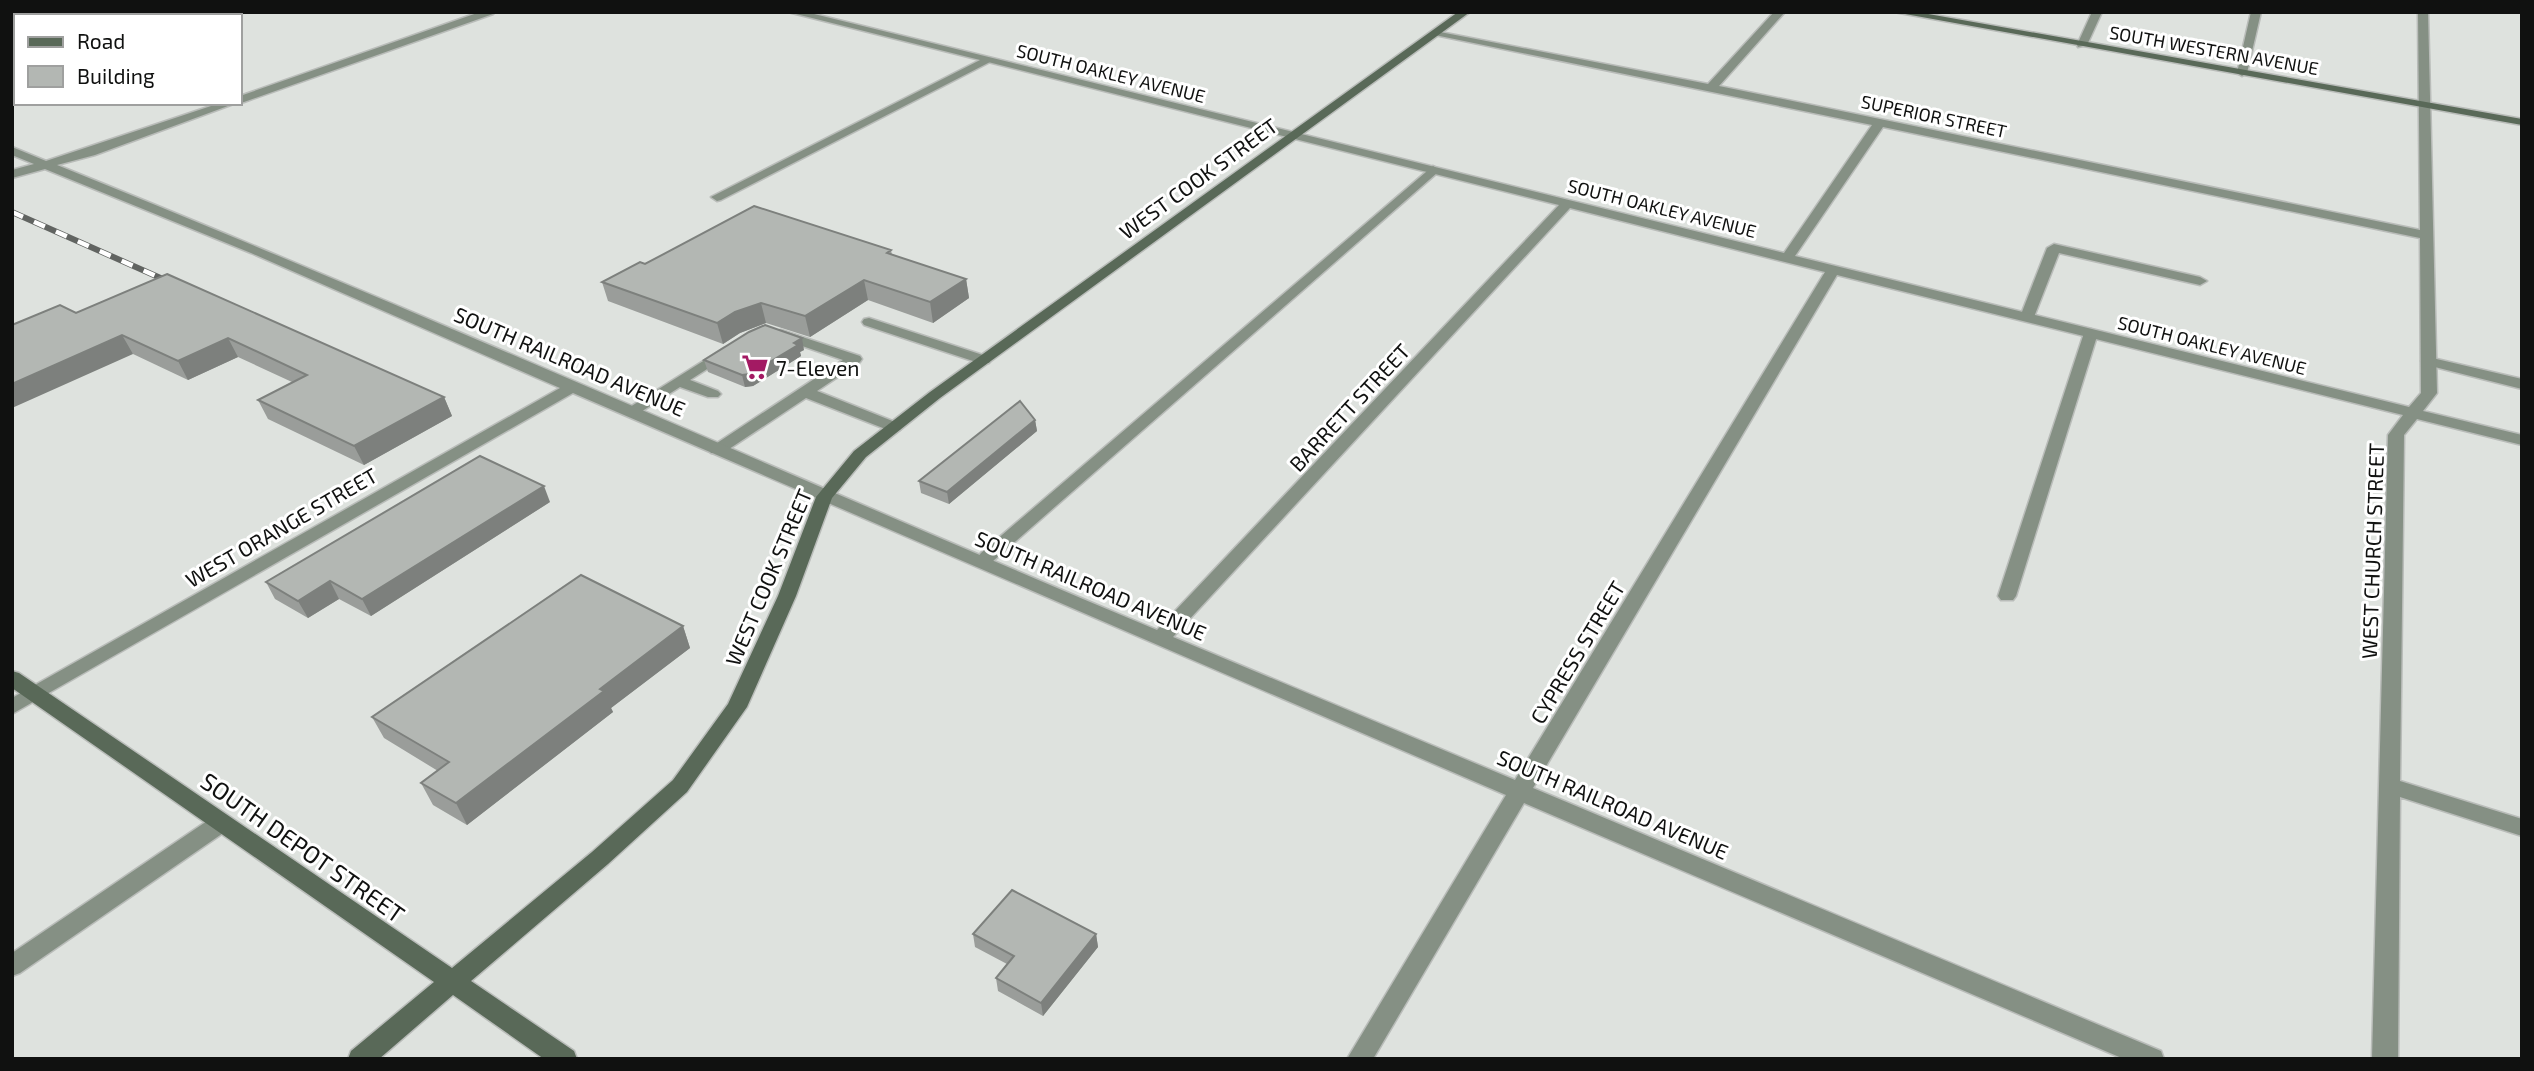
<svg xmlns="http://www.w3.org/2000/svg" width="2534" height="1071" font-family="'Exo 2',sans-serif">
	<style>
		.lines { fill: none; stroke-linecap: round; stroke-linejoin: round }
		.lane-casing { stroke: #b9bcb9; stroke-width: 3 }
		.street-casing { stroke: #b9bcb9; stroke-width: 3 }
		.secondary-casing { stroke: #b9bcb9; stroke-width: 3 }
		.lane { fill: #859084; fill-rule: evenodd }
		.street { fill: #859084; fill-rule: evenodd }
		.secondary { fill: #596958; fill-rule: evenodd }
		.rail-far1-casing { stroke: #616461; stroke-width: 5 }
		.rail-casing { stroke: #616461; stroke-width: 6 }
		.rail-far1 { stroke: #fff; stroke-width: 3.5; stroke-dasharray: 10; stroke-linecap: butt }
		.rail { stroke: #fff; stroke-width: 4.5; stroke-dasharray: 12; stroke-linecap: butt }
		.wall { fill: #9a9d9a }
		.shaded-wall { fill: #7d807d }
		.building { fill: #b3b7b3; stroke: #7d807d; stroke-width: 2 }
		.labels { text-anchor: middle; dominant-baseline: central; stroke-width: 6; stroke-linejoin: round; paint-order: stroke }
		.far-street-label { font-size: 18px; fill: #101110; stroke: #fff }
		.street-label { font-size: 21px; fill: #101110; stroke: #fff }
		.poi-label { font-size: 21px; fill: #101110; stroke: #fff; text-anchor: start }
		.near-street-label { font-size: 24px; fill: #101110; stroke: #fff }
	</style>
	<rect width="100%" height="100%" fill="#dee2de"/>
	<g class="lines">
		<g class="lane-casing">
			<path id="lane" d="M 2251,12 L 2261,12 L 2247,73 L 2242,76 L 2237,73 Z
				M 986,57 L 991,60 L 990,62 L 721,200 L 717,201 L 711,197 Z
				M 1433,166 L 1439,170 L 1437,173 L 993,561 L 981,561 L 978,557 L 981,553 Z
				M 2054,244 L 2200,277 L 2207,281 L 2200,285 L 2059,253 L 2034,317 L 2032,320 L 2022,320 L 2020,317 L 2047,248 Z
				M 869,318 L 989,357 L 991,360 L 989,363 L 979,363 L 864,325 L 862,322 L 864,319 Z
				M 2091,329 L 2098,333 L 2016,596 L 2013,600 L 2001,600 L 1998,596 L 2084,333 Z
				M 781,330 L 860,356 L 862,359 L 860,362 L 817,391 L 900,424 L 902,427 L 900,430 L 888,430 L 806,398 L 723,453 L 711,453 L 709,450 L 711,447 L 843,360 L 776,337 L 774,334 L 776,331 Z
				M 724,348 L 731,352 L 729,355 L 690,380 L 718,391 L 721,394 L 718,397 L 708,397 L 680,387 L 636,415 L 630,417 L 622,412 Z
				M 2428,357 L 2522,379 L 2522,389 L 2423,364 L 2421,361 L 2423,358 Z
				M 221,815 L 229,817 L 232,823 L 229,829 L 20,973 L 12,976 L 12,953 L 213,817 Z"/>
		</g>
		<g class="street-casing">
			<path id="street" d="M 480,12 L 495,12 L 493,14 L 244,102 L 240,103 L 240,96 Z
				M 788,12 L 806,12 L 1784,253 L 1872,125 L 1430,34 L 1435,31 L 1708,84 L 1774,12 L 1785,12 L 1719,86 L 2420,230 L 2418,12 L 2428,12 L 2437,393 L 2423,411 L 2522,435 L 2522,445 L 2417,419 L 2404,435 L 2400,781 L 2522,819 L 2522,836 L 2400,797 L 2398,1059 L 2372,1059 L 2388,435 L 2403,415 L 1837,275 L 1533,788 L 2161,1051 L 2164,1059 L 2124,1059 L 1524,803 L 1373,1059 L 1347,1059 L 1506,795 L 573,393 L 12,714 L 12,698 L 560,388 L 251,253 L 45,169 L 12,178 L 12,170 L 34,164 L 12,155 L 12,147 L 46,161 L 220,103 L 236,103 L 95,155 L 57,165 C 427,314 790,476 1157,630 L 1559,205 ZM 1883,127 L 2420,238 L 2421,393 L 2409,407 L 1795,256 ZM 1570,208 L 1825,272 L 1515,780 L 1173,637 Z
				M 2092,12 L 2102,12 L 2087,45 L 2078,47 L 2077,45 Z"/>
		</g>
		<g class="secondary-casing">
			<path id="secondary" d="M 1458,12 L 1470,12 L 940,398 L 866,457 L 832,498 L 796,596 L 747,707 L 687,792 L 608,864 L 471,981 L 574,1051 L 577,1059 L 544,1059 L 453,995 L 379,1059 L 348,1059 L 351,1051 L 434,982 L 12,688 L 12,671 L 19,673 L 452,968 L 592,852 L 673,780 L 728,704 L 778,596 L 816,497 L 854,451 L 930,392 Z
				M 1894,12 L 1917,12 L 2522,119 L 2522,125 Z"/>
		</g>
		<use href="#lane" class="lane"/>
		<use href="#street" class="street"/>
		<use href="#secondary" class="secondary"/>
		<g class="rail-far1-casing">
			<path id="rail-far1" d="M 167,16 L 178,12
				M 12,63 L 16,62"/>
		</g>
		<g class="rail-casing">
			<path id="rail" d="M 12,212 L 165,280"/>
		</g>
		<use href="#rail-far1" class="rail-far1"/>
		<use href="#rail" class="rail"/>
	</g>
	<path class="wall" d="M 891,250 L 892,255 L 966,279 L 969,298 L 933,323 L 868,300 L 810,337 L 766,323 L 740,333 L 723,344 L 608,301 L 602,282 Z
		M 167,274 L 444,397 L 452,416 L 364,465 L 268,419 L 258,400 L 292,382 L 238,357 L 188,380 L 133,354 L 76,313 Z
		M 804,350 L 800,352 L 801,356 L 753,386 L 745,387 L 708,372 L 704,360 Z
		M 1035,420 L 1037,431 L 949,504 L 921,493 L 919,481 Z
		M 550,502 L 371,616 L 339,599 L 308,618 L 275,599 L 266,582 Z
		M 683,626 L 690,648 L 611,708 L 613,712 L 467,825 L 433,805 L 421,783 L 438,771 L 384,738 L 372,717 Z
		M 973,934 L 1096,934 L 1098,947 L 1043,1016 L 998,991 L 996,978 L 1007,964 L 975,947 Z"/>
	<path class="shaded-wall" d="M 966,279 L 969,298 L 933,323 L 930,302 Z
		M 864,280 L 868,300 L 810,337 L 805,316 Z
		M 761,303 L 766,323 L 740,333 L 723,344 L 717,323 L 735,312 Z
		M 122,335 L 133,354 L 12,408 L 12,384 Z
		M 228,338 L 238,357 L 188,380 L 178,361 Z
		M 802,338 L 804,350 L 800,352 L 801,356 L 753,386 L 745,387 L 742,375 Z
		M 444,397 L 452,416 L 364,465 L 354,446 Z
		M 1035,420 L 1037,431 L 949,504 L 947,492 Z
		M 544,486 L 550,502 L 371,616 L 362,599 Z
		M 330,581 L 339,599 L 308,618 L 298,601 Z
		M 683,626 L 690,648 L 611,708 L 613,712 L 467,825 L 456,803 L 600,689 Z
		M 1096,934 L 1098,947 L 1043,1016 L 1041,1003 Z"/>
	<path class="building" d="M 754,206 L 891,250 L 887,253 L 966,279 L 930,302 L 864,280 L 805,316 L 761,303 L 735,312 L 717,323 L 602,282 L 640,262 L 645,264 Z
		M 167,274 L 444,397 L 354,446 L 258,400 L 307,375 L 228,338 L 178,361 L 122,335 L 12,384 L 12,325 L 60,305 L 76,313 Z
		M 765,325 L 802,338 L 794,343 L 798,345 L 750,374 L 742,375 L 704,360 L 749,332 Z
		M 1020,401 L 1035,420 L 947,492 L 919,481 Z
		M 480,456 L 544,486 L 362,599 L 330,581 L 298,601 L 266,582 Z
		M 581,575 L 683,626 L 600,689 L 604,691 L 456,803 L 421,783 L 449,762 L 372,717 Z
		M 1012,890 L 1096,934 L 1041,1003 L 996,978 L 1014,956 L 973,934 Z"/>
	<defs>
		<g id="supermarket-bare" transform="scale(2.1)"><path d="M-6-5.5h2.5l.6 2H6L4.5 2H-2.5L-4.4-4H-6ZM-1.5 3.2a1.3 1.3 0 1 0 .1 0ZM3 3.2a1.3 1.3 0 1 0 .1 0Z" fill="#a31a63" stroke="#fff" stroke-width="2.5" paint-order="stroke"/></g>
	</defs>
	<g fill-rule="evenodd">
		<use href="#supermarket-bare" x="755" y="367"/>
	</g>
	<g class="labels">
		<g class="far-street-label">
			<text transform="translate(2214 50) rotate(10)">SOUTH WESTERN AVENUE</text>
			<text transform="translate(1111 73) rotate(14)">SOUTH OAKLEY AVENUE</text>
			<text transform="translate(1934 116) rotate(12)">SUPERIOR STREET</text>
			<text transform="translate(1662 208) rotate(14)">SOUTH OAKLEY AVENUE</text>
			<text transform="translate(2212 345) rotate(14)">SOUTH OAKLEY AVENUE</text>
		</g>
		<g class="street-label">
			<text transform="translate(1198 178) rotate(-36)">WEST COOK STREET</text>
			<text transform="translate(570 361) rotate(23)">SOUTH RAILROAD AVENUE</text>
			<text transform="translate(1349 407) rotate(-47)">BARRETT STREET</text>
			<text transform="translate(281 527) rotate(-30)">WEST ORANGE STREET</text>
			<text transform="translate(2372 551) rotate(-88)">WEST CHURCH STREET</text>
			<text transform="translate(768 577) rotate(-67)">WEST COOK STREET</text>
			<text transform="translate(1091 585) rotate(23)">SOUTH RAILROAD AVENUE</text>
			<text transform="translate(1577 652) rotate(-59)">CYPRESS STREET</text>
			<text transform="translate(1613 804) rotate(23)">SOUTH RAILROAD AVENUE</text>
		</g>
		<g class="poi-label">
			<text x="776" y="367">7-Eleven</text>
		</g>
		<g class="near-street-label">
			<text transform="translate(303 847) rotate(35)">SOUTH DEPOT STREET</text>
		</g>
	</g>
	<rect width="2534" height="1071" fill="none" stroke="#101110" stroke-width="28"/>
	<rect x="14" y="14" width="228" height="91" fill="#ffffff" stroke="#9fa09f" stroke-width="2"/>
	<rect x="28" y="37" width="35" height="10" fill="#596958" stroke="#9fa09f" stroke-width="2"/>
	<text x="77" y="49" font-size="21" fill="#101110">Road</text>
	<rect x="28" y="66" width="35" height="21" fill="#b3b7b3" stroke="#9fa09f" stroke-width="2"/>
	<text x="77" y="84" font-size="21" fill="#101110">Building</text>
</svg>
